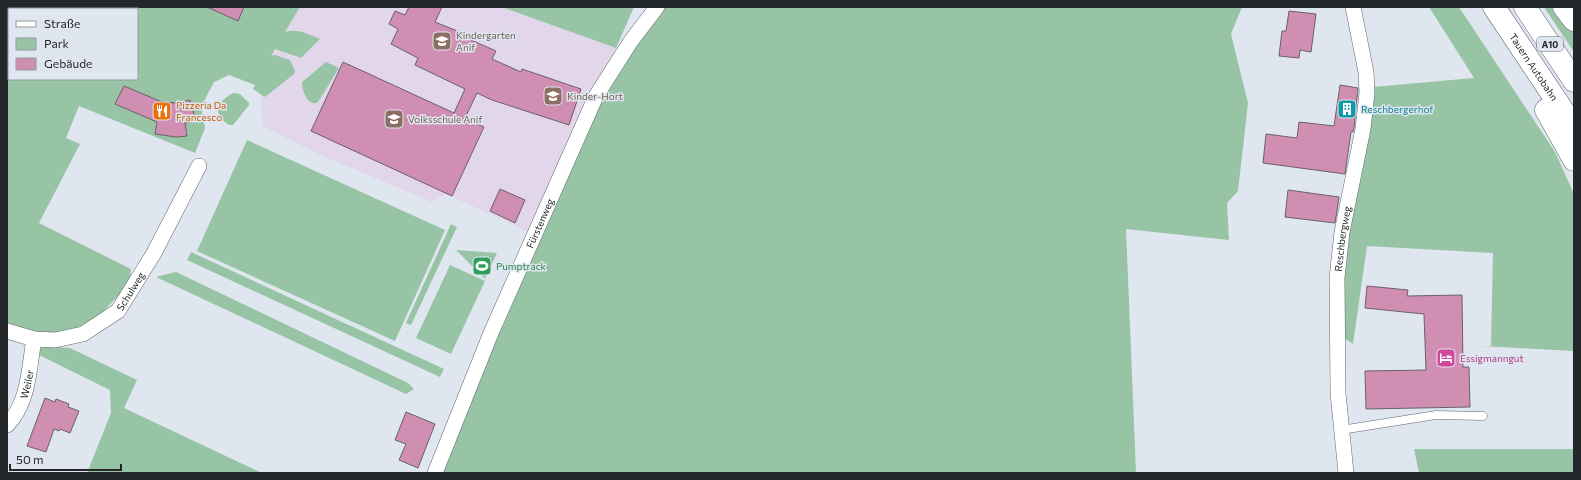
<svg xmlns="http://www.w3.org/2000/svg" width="1581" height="480" font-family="Commissioner,sans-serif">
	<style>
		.education { fill: #e2d6ea }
		.green { fill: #97c4a4; fill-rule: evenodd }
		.building { fill: #cf8eb2; stroke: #6a6166 }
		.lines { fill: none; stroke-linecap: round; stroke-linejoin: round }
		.service-casing { stroke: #60666e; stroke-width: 9 }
		.minor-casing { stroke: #60666e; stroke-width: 16 }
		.motorway-casing { stroke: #60666e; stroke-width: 23 }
		.service { stroke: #fff; stroke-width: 8 }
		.minor { stroke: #fff; stroke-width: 15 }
		.motorway { stroke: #fff; stroke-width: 22 }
		.labels { text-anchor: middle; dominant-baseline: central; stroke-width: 3; stroke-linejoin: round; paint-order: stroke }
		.shield { fill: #dfe6ef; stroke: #5c6065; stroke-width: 1 }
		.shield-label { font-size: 9px; font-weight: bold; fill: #24272a }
		.education-label { font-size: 10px; fill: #785e54; stroke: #dfe6ef; text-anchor: start }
		.street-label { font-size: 10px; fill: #24272a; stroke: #dfe6ef }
		.food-label { font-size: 10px; fill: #c56008; stroke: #dfe6ef; text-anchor: start }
		.culture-label { font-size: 10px; fill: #0d838f; stroke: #dfe6ef; text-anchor: start }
		.leisure-label { font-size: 10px; fill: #27864d; stroke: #dfe6ef; text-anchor: start }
		.hotel-label { font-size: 10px; fill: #b23c85; stroke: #dfe6ef; text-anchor: start }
	</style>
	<rect width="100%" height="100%" fill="#dfe6ef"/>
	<path class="education" d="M 300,7 L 502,7 L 616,48 L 600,79 L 529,232 L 446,194 L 432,202 L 323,156 L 263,126 L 260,87 L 271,56 Z"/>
	<path class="green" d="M 7,7 L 300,7 L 285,32 C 298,28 308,34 320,39 L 301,58 L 275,49 L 271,56 L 275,55 L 290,60 L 295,71 L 294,74 L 265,97 L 253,89 L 255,85 L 229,75 L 214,82 L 201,107 L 205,128 L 195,153 L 79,106 L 66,138 L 80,144 L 39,223 L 131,269 L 130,280 L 121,293 L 97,318 L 67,332 L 33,334 L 7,326 ZM 9,9 L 137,9 L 137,79 L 9,79 Z
		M 502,7 L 634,7 L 616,48 Z
		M 662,7 L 1242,7 L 1231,34 L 1248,103 L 1238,191 L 1227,203 L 1229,240 L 1126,229 L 1136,473 L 441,473 L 520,275 L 606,90 Z
		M 1429,7 L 1459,7 L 1555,152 L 1574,194 L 1574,351 L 1481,346 L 1491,346 L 1493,253 L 1367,246 L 1353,344 L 1344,338 L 1345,255 L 1373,87 L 1474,78 Z
		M 1544,7 L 1555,7 L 1574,30 L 1574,52 Z
		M 326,62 L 339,68 L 318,102 C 308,108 302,90 302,82 Z
		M 234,93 L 240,94 L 249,103 L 249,105 L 233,125 L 229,125 C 226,123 222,120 220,117 C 213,106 226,96 234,93 Z
		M 247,140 L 445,230 L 395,341 L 197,251 Z
		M 451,224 L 457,227 L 411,325 L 406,323 Z
		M 456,250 L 497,253 L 485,279 Z
		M 191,252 L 444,369 L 440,377 L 187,260 Z
		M 450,265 L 485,281 L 451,354 L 416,338 Z
		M 176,272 L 408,383 L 414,389 L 406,394 L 156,277 Z
		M 43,346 L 70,348 L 137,380 L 124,408 L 262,473 L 87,473 L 111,413 L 110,390 L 37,354 Z
		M 1414,449 L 1574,449 L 1574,473 L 1419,473 Z"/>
	<path class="building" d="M 207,7 L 244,7 L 238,21 Z
		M 409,7 L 442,7 L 435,22 L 472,37 L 471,40 L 496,51 L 492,59 L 521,72 L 522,69 L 581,89 L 569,125 L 492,100 L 477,93 L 465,118 L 484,127 L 452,196 L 311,131 L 343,62 L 454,113 L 465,89 L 415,65 L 418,58 L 391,44 L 398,29 L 389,24 L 395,11 L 405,15 Z
		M 1289,11 L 1316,14 L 1311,52 L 1300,50 L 1299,58 L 1279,56 L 1282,31 L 1286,31 Z
		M 1340,85 L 1358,88 L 1354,128 L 1353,132 L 1351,132 L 1345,174 L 1263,163 L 1266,134 L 1297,138 L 1299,122 L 1334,126 Z
		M 124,86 L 162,102 L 177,103 L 190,100 L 196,121 L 185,123 L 187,136 L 176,137 L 155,134 L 157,122 L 115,104 Z
		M 500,189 L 525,200 L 515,223 L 490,211 Z
		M 1288,190 L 1339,197 L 1335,223 L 1285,217 Z
		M 1367,286 L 1408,290 L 1407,296 L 1462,295 L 1463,367 L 1469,367 L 1470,407 L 1366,409 L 1365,371 L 1426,370 L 1424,314 L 1365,308 Z
		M 45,398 L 55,402 L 56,399 L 69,404 L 68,407 L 79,411 L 70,433 L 60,429 L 59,431 L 54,429 L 46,452 L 27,446 Z
		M 406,412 L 435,424 L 418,468 L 399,460 L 406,444 L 395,440 Z"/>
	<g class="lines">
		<g class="service-casing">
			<path id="service" d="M 1341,430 L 1436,415 L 1483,416"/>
		</g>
		<g class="minor-casing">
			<g id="minor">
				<path id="s1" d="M 7,331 L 34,339 L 55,340 L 83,334 L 118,311 L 154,253 L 199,166"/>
				<path id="s2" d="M 7,425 C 29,403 29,368 34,339"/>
				<path id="s3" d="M 435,473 L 491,333 L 596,96 L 631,41 L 657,7"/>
				<path id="s4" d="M 1346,473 L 1338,393 L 1337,278 L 1342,232 L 1363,129 L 1367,93 L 1366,72 L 1353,7"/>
			</g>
		</g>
		<g class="motorway-casing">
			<g id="motorway">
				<path id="s5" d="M 1494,7 L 1574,127"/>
				<path d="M 1525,7 L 1574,81"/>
				<path d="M 1564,7 L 1574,20"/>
				<path d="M 1546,110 L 1574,160"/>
			</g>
		</g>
		<use href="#service" class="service"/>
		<use href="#minor" class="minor"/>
		<use href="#motorway" class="motorway"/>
	</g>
	<defs>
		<g id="school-square" transform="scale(1)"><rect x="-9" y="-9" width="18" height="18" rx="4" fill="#8d6e63" stroke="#dfe6ef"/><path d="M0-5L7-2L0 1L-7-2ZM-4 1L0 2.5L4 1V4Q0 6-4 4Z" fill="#fff"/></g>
		<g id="building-square" transform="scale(1)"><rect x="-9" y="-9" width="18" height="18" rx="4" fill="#0f9aa8" stroke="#dfe6ef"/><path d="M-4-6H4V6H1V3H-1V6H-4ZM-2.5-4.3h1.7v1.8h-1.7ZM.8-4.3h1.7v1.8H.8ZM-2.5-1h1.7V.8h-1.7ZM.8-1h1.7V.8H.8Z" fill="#fff"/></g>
		<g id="restaurant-square" transform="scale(1)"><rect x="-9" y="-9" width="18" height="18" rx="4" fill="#e8710a" stroke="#dfe6ef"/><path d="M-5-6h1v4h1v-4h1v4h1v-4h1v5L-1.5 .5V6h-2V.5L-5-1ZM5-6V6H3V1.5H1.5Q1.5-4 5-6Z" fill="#fff"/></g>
		<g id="stadium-square" transform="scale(1)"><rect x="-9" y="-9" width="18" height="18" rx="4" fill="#2e9e5b" stroke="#dfe6ef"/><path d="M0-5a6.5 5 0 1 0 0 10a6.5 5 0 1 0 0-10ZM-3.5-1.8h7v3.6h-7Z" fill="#fff"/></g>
		<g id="hotel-square" transform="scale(1)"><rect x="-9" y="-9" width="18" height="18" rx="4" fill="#d1479c" stroke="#dfe6ef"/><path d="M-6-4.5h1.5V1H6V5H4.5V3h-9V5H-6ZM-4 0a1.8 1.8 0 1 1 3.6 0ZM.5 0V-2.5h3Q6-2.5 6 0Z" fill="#fff"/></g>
	</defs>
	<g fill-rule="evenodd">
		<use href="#school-square" x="442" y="41"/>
		<use href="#school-square" x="553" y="96"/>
		<use href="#building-square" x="1347" y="109"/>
		<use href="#restaurant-square" x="162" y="111"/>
		<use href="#school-square" x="394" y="119"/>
		<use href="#stadium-square" x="482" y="266"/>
		<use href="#hotel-square" x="1446" y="358"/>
	</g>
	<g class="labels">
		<rect class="shield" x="1537" y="37" width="26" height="14" rx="3"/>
		<g class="shield-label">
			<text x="1550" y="44">A10</text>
		</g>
		<g class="education-label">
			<text x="456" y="35">Kindergarten<tspan x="456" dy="12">Anif</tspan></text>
			<text x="567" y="96">Kinder-Hort</text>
			<text x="408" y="119">Volksschule Anif</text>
		</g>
		<g class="street-label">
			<text stroke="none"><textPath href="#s5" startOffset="72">Tauern Autobahn</textPath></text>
			<text stroke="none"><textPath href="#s3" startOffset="271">Fürstenweg</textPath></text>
			<text stroke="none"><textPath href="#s4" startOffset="235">Reschbergweg</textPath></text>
			<text stroke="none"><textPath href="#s1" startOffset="143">Schulweg</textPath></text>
			<text stroke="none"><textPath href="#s2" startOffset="46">Weiler</textPath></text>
		</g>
		<g class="food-label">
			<text x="176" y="105">Pizzeria Da<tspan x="176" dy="12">Francesco</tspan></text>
		</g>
		<g class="culture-label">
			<text x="1361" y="109">Reschbergerhof</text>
		</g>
		<g class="leisure-label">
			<text x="496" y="266">Pumptrack</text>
		</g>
		<g class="hotel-label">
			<text x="1460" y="358">Essigmanngut</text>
		</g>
	</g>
	<rect width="1581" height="480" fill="none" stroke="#24272a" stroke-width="16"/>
	<rect x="8" y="8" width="130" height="72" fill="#dfe6ef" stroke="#949aa0"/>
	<rect x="16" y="21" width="20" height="6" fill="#ffffff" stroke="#949aa0"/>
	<text x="44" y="28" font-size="12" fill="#24272a">Straße</text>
	<rect x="16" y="38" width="20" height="12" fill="#97c4a4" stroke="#949aa0"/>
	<text x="44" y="48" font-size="12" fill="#24272a">Park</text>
	<rect x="16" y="58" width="20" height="12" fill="#cf8eb2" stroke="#949aa0"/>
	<text x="44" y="68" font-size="12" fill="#24272a">Gebäude</text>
	<path d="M10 464v6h111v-6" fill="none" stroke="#24272a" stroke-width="2"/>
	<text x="16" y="464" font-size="12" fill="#24272a" stroke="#dfe6ef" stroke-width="3" paint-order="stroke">50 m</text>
</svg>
